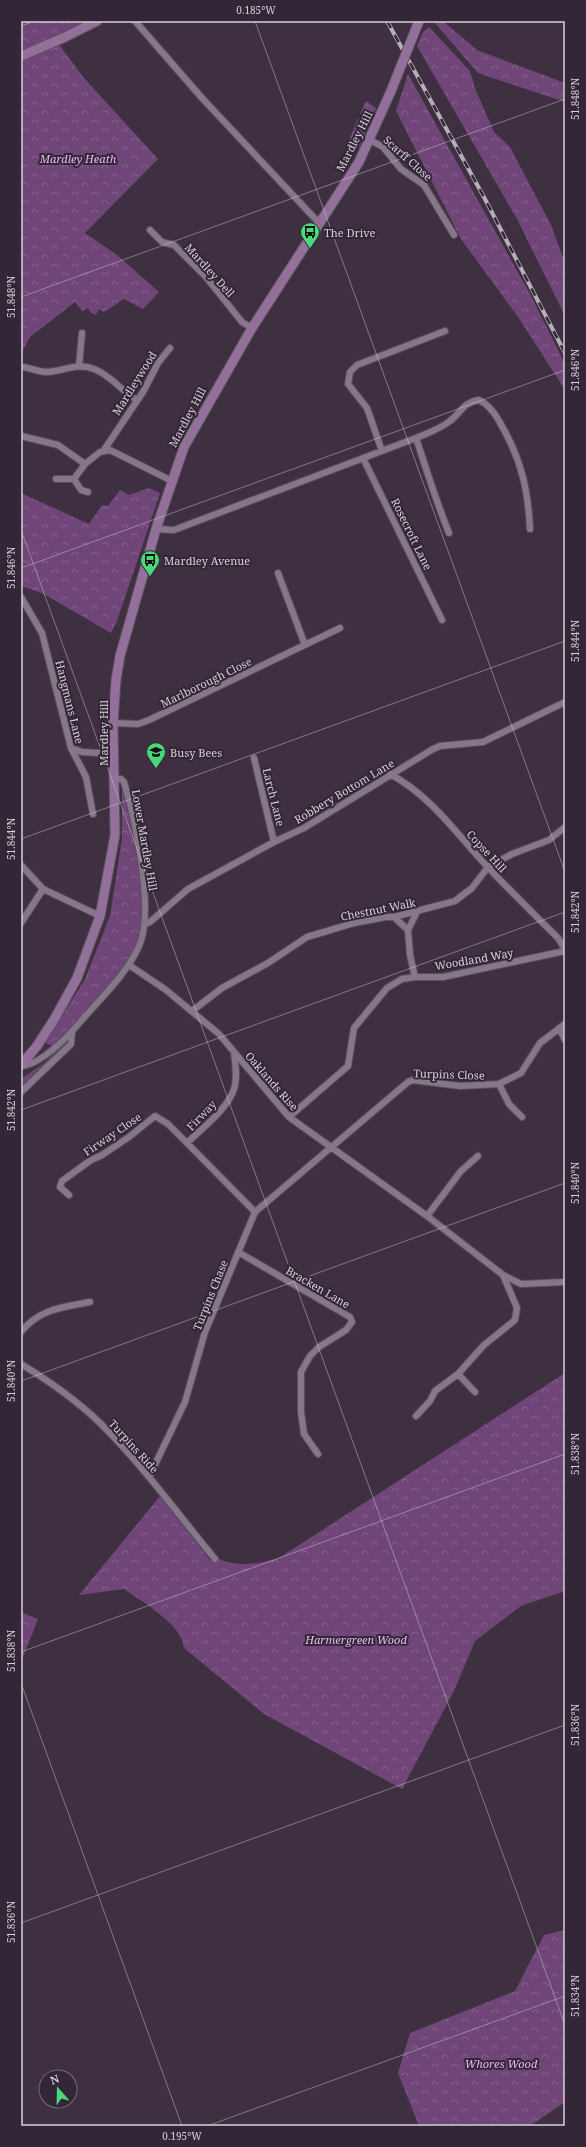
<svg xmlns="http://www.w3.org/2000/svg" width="586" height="2147" font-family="'Noto Serif',serif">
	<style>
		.grass { fill: url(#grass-tufts) }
		.forest { fill: url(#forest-crowns) }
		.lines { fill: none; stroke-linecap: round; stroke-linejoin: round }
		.street-casing { stroke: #5a4f5c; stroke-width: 8 }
		.secondary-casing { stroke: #5a4f5c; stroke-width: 11 }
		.street { stroke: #867689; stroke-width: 6 }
		.secondary { stroke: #937099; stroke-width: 9 }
		.rail-casing { stroke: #b7aeba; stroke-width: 4 }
		.rail { stroke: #332636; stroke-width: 2.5; stroke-dasharray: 8; stroke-linecap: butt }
		.secondary-bridge-casing { stroke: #5a4f5c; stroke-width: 11; stroke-linecap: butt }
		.secondary-bridge { stroke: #937099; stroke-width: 9 }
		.ticks { fill: none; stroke: #d7cfd9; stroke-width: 1; stroke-opacity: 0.45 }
		.labels { text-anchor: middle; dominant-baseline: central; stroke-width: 4; stroke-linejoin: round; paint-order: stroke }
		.street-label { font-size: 11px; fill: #d7cfd9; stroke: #332636 }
		.park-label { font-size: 11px; font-style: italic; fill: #eabaf3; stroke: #332636 }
		.poi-label { font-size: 11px; fill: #d7cfd9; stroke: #332636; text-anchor: start }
		.neatline { fill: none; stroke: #d7cfd9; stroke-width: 1.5 }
		.ticks-label { font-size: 10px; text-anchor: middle; fill: #d7cfd9 }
	</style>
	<defs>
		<pattern id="grass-tufts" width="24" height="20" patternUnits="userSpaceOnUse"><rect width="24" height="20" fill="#704679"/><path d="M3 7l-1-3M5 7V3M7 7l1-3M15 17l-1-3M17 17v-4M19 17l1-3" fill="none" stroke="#84608b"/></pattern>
		<pattern id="forest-crowns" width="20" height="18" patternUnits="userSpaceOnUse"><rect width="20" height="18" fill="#704679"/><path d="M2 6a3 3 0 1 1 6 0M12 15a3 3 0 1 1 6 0" fill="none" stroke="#84608b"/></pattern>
	</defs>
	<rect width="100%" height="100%" fill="#3e3041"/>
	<path class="grass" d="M 366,101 L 376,108 L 371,122 L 360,114 Z
		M 358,118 L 369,125 L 359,147 L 349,140 Z
		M 63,1045 L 64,1046 L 21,1088 L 21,1079 L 43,1064 Z"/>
	<path class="forest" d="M 21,21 L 88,21 L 21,53 Z
		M 443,21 L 477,50 L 565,83 L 565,102 L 478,73 L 434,22 Z
		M 429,27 L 470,71 L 475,88 L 494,132 L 510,147 L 551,225 L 565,263 L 565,316 L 517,219 L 417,46 L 423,32 Z
		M 58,43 L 84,78 L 158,159 L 85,233 L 117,255 L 159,292 L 143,309 L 124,299 L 104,312 L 99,309 L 96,315 L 91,313 L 88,308 L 82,311 L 75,302 L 30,337 L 21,354 L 21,59 Z
		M 408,74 L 530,294 L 561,356 L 565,365 L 565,390 L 520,320 L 461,239 L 396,111 Z
		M 149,488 L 160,493 L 117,621 L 111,633 L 42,593 L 21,586 L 21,493 L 89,524 L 102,505 L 108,506 L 120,490 L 129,495 Z
		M 122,788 L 123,788 C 131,829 154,908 136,946 C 127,965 113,980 100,995 C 85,1013 71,1032 52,1046 L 45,1043 L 85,979 L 110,916 L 122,838 Z
		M 565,1373 L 565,1591 L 521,1606 L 475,1641 L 454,1691 L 402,1789 L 264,1714 L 184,1648 C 182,1624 142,1602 124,1589 L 79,1595 L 160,1496 L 210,1560 L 215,1557 C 236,1568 257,1564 279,1558 Z
		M 21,1612 L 38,1619 L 21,1662 Z
		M 565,1930 L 565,2102 L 530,2126 L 419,2126 L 398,2073 L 410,2033 L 515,1991 L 544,1935 Z"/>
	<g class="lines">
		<g class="street-casing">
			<path id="street" d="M 135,21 L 202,98 L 320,224
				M 370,140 L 383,147 L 401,169 L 424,185 L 454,235
				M 150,230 L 162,242 L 174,245 L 206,277 L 242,322 L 252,328
				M 79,366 L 82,333
				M 24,367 C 31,369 38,371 45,372 C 62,372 77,362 94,369 C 111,375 122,392 137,400
				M 21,436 L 58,445 L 85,464 L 100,452 L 110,450 L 172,481
				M 416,438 C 427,471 436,501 449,533
				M 104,450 L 143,392 L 158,363 L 170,348
				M 382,451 L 367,408 L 348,384 L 350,372 L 357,365 L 445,331
				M 363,458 L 442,620
				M 56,479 L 74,479 L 81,490 L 88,492
				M 74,479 L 85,464
				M 156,529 L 174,530 L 416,438 C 428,433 440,429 450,421 C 462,412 462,403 479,400 C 491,406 497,417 503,428 C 522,462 528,491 530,529
				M 278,573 L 305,645
				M 21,597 L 42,633 L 71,748 L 86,777 L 93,814
				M 113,723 L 138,724 L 149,720 L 340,628
				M 71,748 L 82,752 L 114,754
				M 254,758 L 274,842
				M 390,774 C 429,795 453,829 483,862 C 507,888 533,913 558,938 L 565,949
				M 21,865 L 43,889 L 100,916
				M 394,917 L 408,930 L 410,955 L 415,977
				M 21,923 L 43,889
				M 145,924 L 150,922 L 188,889 L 274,842 L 304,828 L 433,749 L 440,746 L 483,742 L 565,702
				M 408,930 L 417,912
				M 129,965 L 166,990 L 219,1034 L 289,1117 L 427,1216 L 503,1275 L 517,1308 L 515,1320 L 484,1345 L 458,1374 L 435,1391 L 430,1401 L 416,1416
				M 192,1011 L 222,988 L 268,963 L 307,937 L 354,923 L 386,917 L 394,917 L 455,901 L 472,888 L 488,867 L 512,854 L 549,840 L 565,827
				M 559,1028 L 565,1040
				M 21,1066 C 40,1065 68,1037 80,1022 C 101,998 126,975 139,946 C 155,911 135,819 124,782 L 121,779 L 115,779
				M 499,1084 L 509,1104 L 522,1117
				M 21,1092 L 71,1044 L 72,1032
				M 289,1117 L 348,1066 L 354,1028 L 387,988 L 402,979 L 415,977 L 443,977 L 565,951
				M 187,1143 C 202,1128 227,1110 234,1089 C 238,1077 235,1064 234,1052
				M 69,1195 L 60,1187 L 62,1181 L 91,1160 L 102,1155 L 129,1137 L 155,1116 L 168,1124 L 187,1143 L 255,1212
				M 427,1216 L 461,1171 L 478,1156
				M 238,1252 L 350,1317 L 352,1322 L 346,1330 L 319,1347 L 310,1356 L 301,1372 L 301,1412 L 304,1434 L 318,1454
				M 503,1275 L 521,1284 L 565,1282
				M 21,1332 C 39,1309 63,1307 90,1302
				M 21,1364 C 49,1381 76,1400 99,1422 C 142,1464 177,1513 215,1559
				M 458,1374 L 475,1392
				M 149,1477 L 185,1402 L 205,1332 L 255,1212 L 408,1082 L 413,1080 L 460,1086 L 499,1084 L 521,1073 L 540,1043 L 565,1024"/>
		</g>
		<g class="secondary-casing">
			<path id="secondary" d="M 21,56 L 63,38 L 97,21
				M 21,1065 L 37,1046 L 55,1018 L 77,978 L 100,916 L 115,835 L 113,723 L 116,680 L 120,656 L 156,529 L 184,447 L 252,328 L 359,162 L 391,91"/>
		</g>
		<use href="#street" class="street"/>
		<use href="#secondary" class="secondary"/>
		<g class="rail-casing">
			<path id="rail" d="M 387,21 L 485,199 L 565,353"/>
		</g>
		<use href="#rail" class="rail"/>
		<g class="secondary-bridge-casing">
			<path id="secondary-bridge" d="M 391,91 L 419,21"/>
		</g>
		<use href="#secondary-bridge" class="secondary-bridge"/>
	</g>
	<path class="ticks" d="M 255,21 L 565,872M 21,26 L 35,21M 21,297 L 565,99M 21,530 L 565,2025M 21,568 L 565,370M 21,839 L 565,641M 21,1110 L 565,912M 21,1381 L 565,1183M 21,1652 L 565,1454M 21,1683 L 182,2126M 21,1923 L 565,1725M 207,2126 L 565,1996"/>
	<defs>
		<g id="bus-pin" transform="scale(1)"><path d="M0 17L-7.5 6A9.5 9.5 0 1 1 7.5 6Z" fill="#48d779" stroke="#332636"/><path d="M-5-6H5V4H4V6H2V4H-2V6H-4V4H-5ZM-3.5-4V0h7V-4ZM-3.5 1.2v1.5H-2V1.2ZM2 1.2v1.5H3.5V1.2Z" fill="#111"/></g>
		<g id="school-pin" transform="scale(1)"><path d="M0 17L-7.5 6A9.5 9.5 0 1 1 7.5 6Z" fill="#48d779" stroke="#332636"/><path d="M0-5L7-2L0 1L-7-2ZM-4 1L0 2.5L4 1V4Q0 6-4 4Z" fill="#111"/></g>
	</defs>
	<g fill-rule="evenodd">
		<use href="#bus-pin" x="310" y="232"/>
		<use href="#bus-pin" x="150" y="560"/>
		<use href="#school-pin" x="156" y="752"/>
	</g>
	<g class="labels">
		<g class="street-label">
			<text transform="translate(354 141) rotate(-63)">Mardley Hill</text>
			<text transform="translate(408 158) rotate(42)">Scarff Close</text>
			<text transform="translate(210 270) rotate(48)">Mardley Dell</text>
			<text transform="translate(134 383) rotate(-58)">Mardleywood</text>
			<text transform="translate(187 417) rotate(-62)">Mardley Hill</text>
			<text transform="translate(412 534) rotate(64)">Rosecroft Lane</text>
			<text transform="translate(206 682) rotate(-26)">Marlborough Close</text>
			<text transform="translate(70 702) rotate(76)">Hangmans Lane</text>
			<text transform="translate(103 733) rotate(-90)">Mardley Hill</text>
			<text transform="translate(344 791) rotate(-31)">Robbery Bottom Lane</text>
			<text transform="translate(274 797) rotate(76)">Larch Lane</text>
			<text transform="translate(145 840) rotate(80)">Lower Mardley Hill</text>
			<text transform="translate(487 851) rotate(47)">Copse Hill</text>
			<text transform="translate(378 909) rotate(-11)">Chestnut Walk</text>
			<text transform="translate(474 959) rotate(-10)">Woodland Way</text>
			<text transform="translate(449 1074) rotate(2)">Turpins Close</text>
			<text transform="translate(272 1081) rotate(49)">Oaklands Rise</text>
			<text transform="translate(201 1115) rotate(-46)">Firway</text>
			<text transform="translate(112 1134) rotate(-34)">Firway Close</text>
			<text transform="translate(318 1287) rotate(30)">Bracken Lane</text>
			<text transform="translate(210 1295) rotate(-68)">Turpins Chase</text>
			<text transform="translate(134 1446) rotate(48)">Turpins Ride</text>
		</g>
		<g class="park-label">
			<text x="78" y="158">Mardley Heath</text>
			<text x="356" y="1639">Harmergreen Wood</text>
			<text x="501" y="2063">Whores Wood</text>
		</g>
		<g class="poi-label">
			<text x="324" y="232">The Drive</text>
			<text x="164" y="560">Mardley Avenue</text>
			<text x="170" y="752">Busy Bees</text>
		</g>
	</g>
	<rect width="586" height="2147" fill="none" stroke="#332636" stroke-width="44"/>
	<g transform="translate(58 2089) rotate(340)"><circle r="19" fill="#332636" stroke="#756a77"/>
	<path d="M0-3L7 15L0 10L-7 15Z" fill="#48d779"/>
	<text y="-6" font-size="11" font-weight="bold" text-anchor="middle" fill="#d7cfd9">N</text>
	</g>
	<rect x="22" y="22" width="542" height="2103" class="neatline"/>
	<g class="ticks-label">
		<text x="256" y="14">0.185°W</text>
		<text transform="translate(575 99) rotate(-90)" y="4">51.848°N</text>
		<text transform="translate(11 297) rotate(-90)" y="4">51.848°N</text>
		<text transform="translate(575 370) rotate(-90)" y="4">51.846°N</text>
		<text transform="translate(11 568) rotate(-90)" y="4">51.846°N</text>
		<text transform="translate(575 641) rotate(-90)" y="4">51.844°N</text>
		<text transform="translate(11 839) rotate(-90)" y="4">51.844°N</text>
		<text transform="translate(575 912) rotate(-90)" y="4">51.842°N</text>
		<text transform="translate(11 1110) rotate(-90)" y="4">51.842°N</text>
		<text transform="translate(575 1183) rotate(-90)" y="4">51.840°N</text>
		<text transform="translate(11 1381) rotate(-90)" y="4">51.840°N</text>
		<text transform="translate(575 1454) rotate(-90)" y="4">51.838°N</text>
		<text transform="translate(11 1651) rotate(-90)" y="4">51.838°N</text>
		<text transform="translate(575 1725) rotate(-90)" y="4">51.836°N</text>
		<text transform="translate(11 1922) rotate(-90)" y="4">51.836°N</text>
		<text transform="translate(575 1996) rotate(-90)" y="4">51.834°N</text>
		<text x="182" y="2140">0.195°W</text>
	</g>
</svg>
